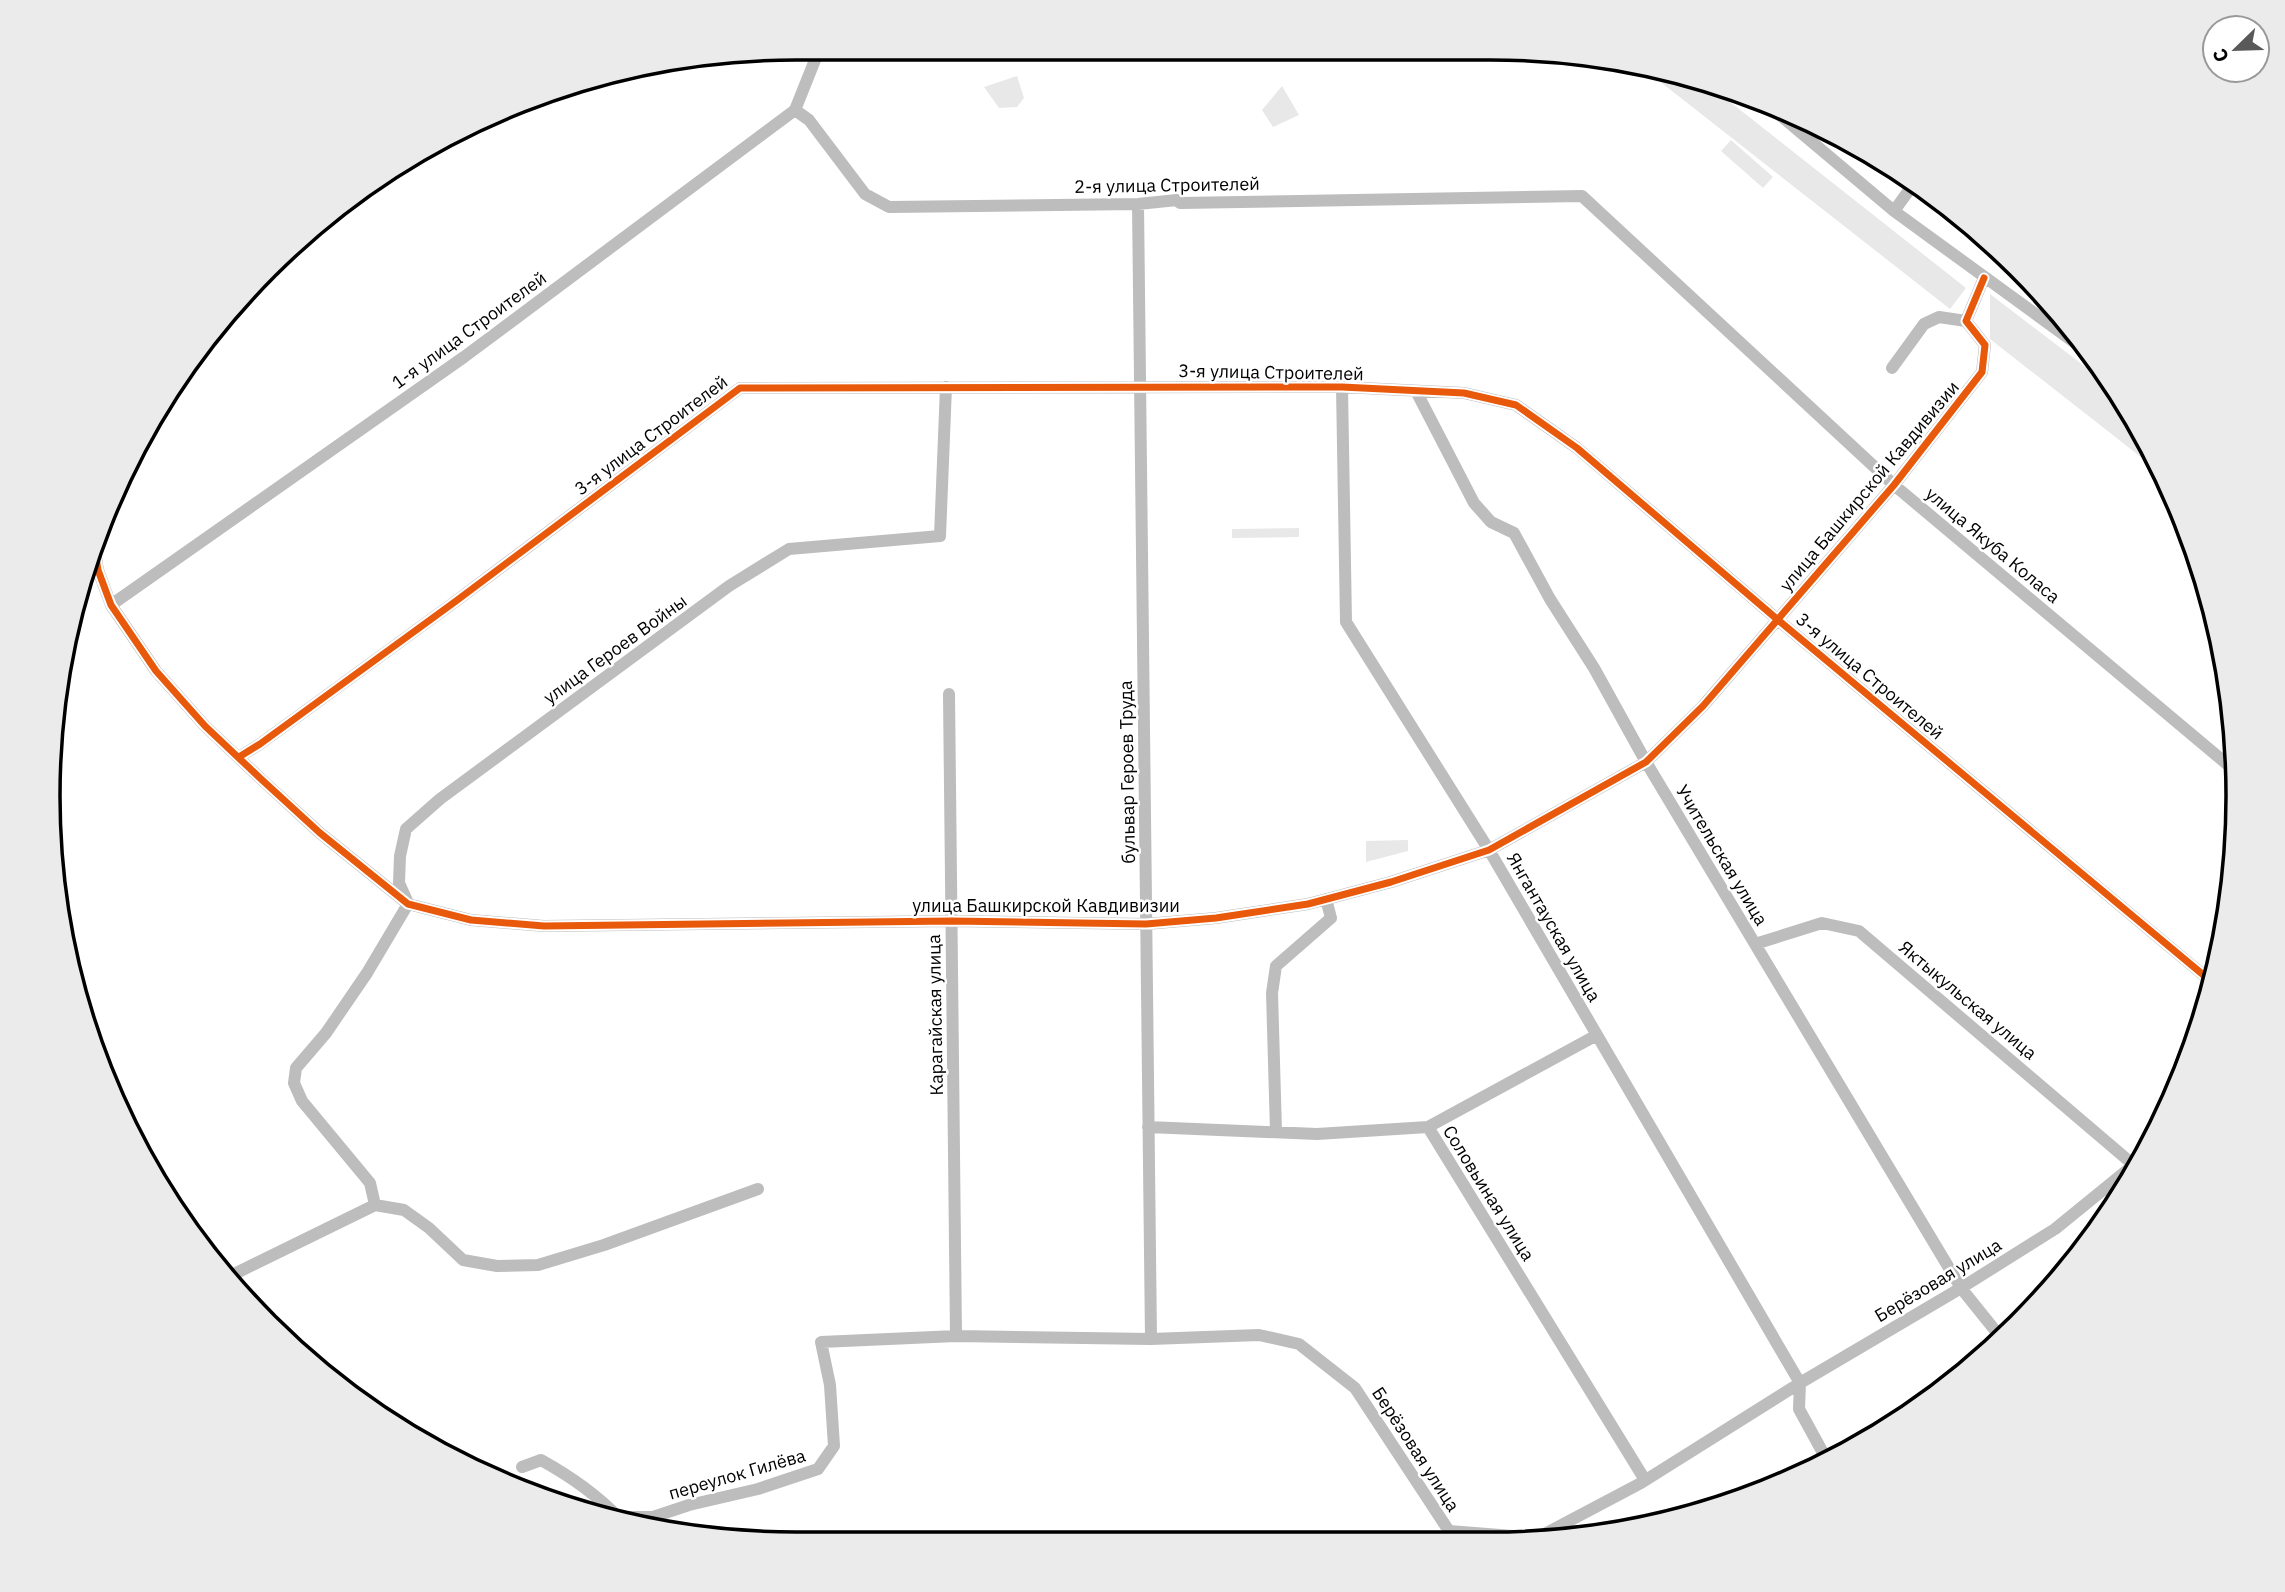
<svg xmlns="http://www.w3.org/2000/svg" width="2285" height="1592" font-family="'IBM Plex Sans',sans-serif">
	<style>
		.green { fill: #e8e8e8 }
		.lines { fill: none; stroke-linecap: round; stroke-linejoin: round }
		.minor { stroke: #bdbdbd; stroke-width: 12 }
		.cycleway-casing { stroke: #fff; stroke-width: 11 }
		.cycleway { stroke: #e8590c; stroke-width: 7 }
		.labels { text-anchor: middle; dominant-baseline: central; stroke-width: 5; stroke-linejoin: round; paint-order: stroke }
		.street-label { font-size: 18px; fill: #000; stroke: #fff }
		.rim { fill: none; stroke: #000; stroke-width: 3.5 }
	</style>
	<rect width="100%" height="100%" fill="#fff"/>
	<path class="green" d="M 1635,62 L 1706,83 L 1966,288 L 1950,309 Z
		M 1017,76 L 1024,98 L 1017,107 L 999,108 L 984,87 Z
		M 1282,86 L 1299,115 L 1273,127 L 1262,110 Z
		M 1731,140 L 1773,177 L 1763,188 L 1721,151 Z
		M 1990,294 L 2113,388 L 2137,421 L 2160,472 L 1990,339 Z
		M 1299,528 L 1299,537 L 1232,538 L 1232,529 Z
		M 1408,840 L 1408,851 L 1366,862 L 1366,841 Z"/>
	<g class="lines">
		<path class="minor" d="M 1762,100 L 1894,211 L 2089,353
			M 795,110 L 809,120 L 865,194 L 889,207 L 1138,204 L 1177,200 L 1180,203 L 1582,196 L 1894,485 L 2234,770
			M 1138,204 L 1151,1339
			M 1894,211 L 1915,182
			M 1892,368 L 1924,324 L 1939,317 L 1966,321
			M 1342,387 L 1346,622 L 1489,850 L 1800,1383 L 1799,1409 L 1828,1462
			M 1416,391 L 1474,503 L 1491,522 L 1514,533 L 1550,599 L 1594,668 L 1646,762 L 1961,1288 L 1998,1334 L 2005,1335
			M 94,546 L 98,570 L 111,605 L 156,671 L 205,726 L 261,779 L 320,833 L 408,904 L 471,920 L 544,926 L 952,921 L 1146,924 L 1216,918 L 1308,904 L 1391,882 L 1489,850 L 1646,762 L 1703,706 L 1894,485 L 1982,372 L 1985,345 L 1966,321 L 1984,278
			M 111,605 L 464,357 L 795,110 L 817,55
			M 949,694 L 956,1336
			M 239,757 L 260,744 L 456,601 L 740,388 L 1342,387 L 1464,393 L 1516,405 L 1577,448 L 1778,620 L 2213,983
			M 408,903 L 399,883 L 400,856 L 406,829 L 440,799 L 729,586 L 789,549 L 940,536 L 946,387
			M 1755,944 L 1822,923 L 1859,931 L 2136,1167
			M 1148,1127 L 1317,1134 L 1428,1127 L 1645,1480
			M 1428,1127 L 1597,1035
			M 1276,1131 L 1272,993 L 1276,966 L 1331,918 L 1326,899
			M 375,1205 L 370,1183 L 302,1101 L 294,1083 L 296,1068 L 326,1033 L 367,973 L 408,904
			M 226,1278 L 375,1205 L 404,1210 L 429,1228 L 463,1260 L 497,1266 L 538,1265 L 604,1245 L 758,1189
			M 522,1467 L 541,1460 C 568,1475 596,1494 618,1517 L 653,1517 L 689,1505 L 758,1489 L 818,1469 L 834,1446 L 830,1385 L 821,1342 L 956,1336 L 1151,1339 L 1259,1335 L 1299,1344 L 1355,1388 L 1449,1531 L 1537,1538 L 1641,1483 L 1800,1383 L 1961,1288 L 2055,1229 L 2141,1159"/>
		<g class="cycleway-casing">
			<path id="cycleway" d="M 94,546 L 98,570 L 111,605 L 156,671 L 205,726 L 261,779 L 320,833 L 408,904 L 471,920 L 544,926 L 952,921 L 1146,924 L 1216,918 L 1308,904 L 1391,882 L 1489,850 L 1646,762 L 1703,706 L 1894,485 L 1982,372 L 1985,345 L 1966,321 L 1984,278
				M 239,757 L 260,744 L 456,601 L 740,388 L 1342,387 L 1464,393 L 1516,405 L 1577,448 L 1778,620 L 2213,983"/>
		</g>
		<use href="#cycleway" class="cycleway"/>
	</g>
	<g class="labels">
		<g class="street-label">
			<text transform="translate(1167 185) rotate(-1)">2-я улица Строителей</text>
			<text transform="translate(469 330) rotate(-36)">1-я улица Строителей</text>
			<text transform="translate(1271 372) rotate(1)">3-я улица Строителей</text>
			<text transform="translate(651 435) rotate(-37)">3-я улица Строителей</text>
			<text transform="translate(1869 486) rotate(-50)">улица Башкирской Кавдивизии</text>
			<text transform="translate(1993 545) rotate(40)">улица Якуба Коласа</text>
			<text transform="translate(615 649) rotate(-36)">улица Героев Войны</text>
			<text transform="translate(1870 676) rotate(40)">3-я улица Строителей</text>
			<text transform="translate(1127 772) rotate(-91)">бульвар Героев Труда</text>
			<text transform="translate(1722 855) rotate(59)">Учительская улица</text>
			<text x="1046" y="905">улица Башкирской Кавдивизии</text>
			<text transform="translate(1554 927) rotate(60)">Янгантауская улица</text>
			<text transform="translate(1968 1000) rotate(40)">Яктыкульская улица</text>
			<text transform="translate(935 1015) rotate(-91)">Карагайская улица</text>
			<text transform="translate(1489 1193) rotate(58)">Соловьиная улица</text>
			<text transform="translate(1938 1280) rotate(-31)">Берёзовая улица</text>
			<text transform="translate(1416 1449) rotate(57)">Берёзовая улица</text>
			<text transform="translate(737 1474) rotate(-16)">переулок Гилёва</text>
		</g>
	</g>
	<path d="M0 0H2285V1592H0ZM796 60H1490A736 736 0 0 1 2226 796V796A736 736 0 0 1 1490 1532H796A736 736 0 0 1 60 796V796A736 736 0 0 1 796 60Z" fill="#ebebeb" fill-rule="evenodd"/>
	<path class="rim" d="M796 60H1490A736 736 0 0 1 2226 796V796A736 736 0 0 1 1490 1532H796A736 736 0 0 1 60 796V796A736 736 0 0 1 796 60Z"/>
	<g transform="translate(2236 49) rotate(247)"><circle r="33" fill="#ffffff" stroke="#999999" stroke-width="2"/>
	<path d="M0-5L12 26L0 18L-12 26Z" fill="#595959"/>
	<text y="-10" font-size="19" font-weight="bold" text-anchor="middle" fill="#000000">С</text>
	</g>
</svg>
